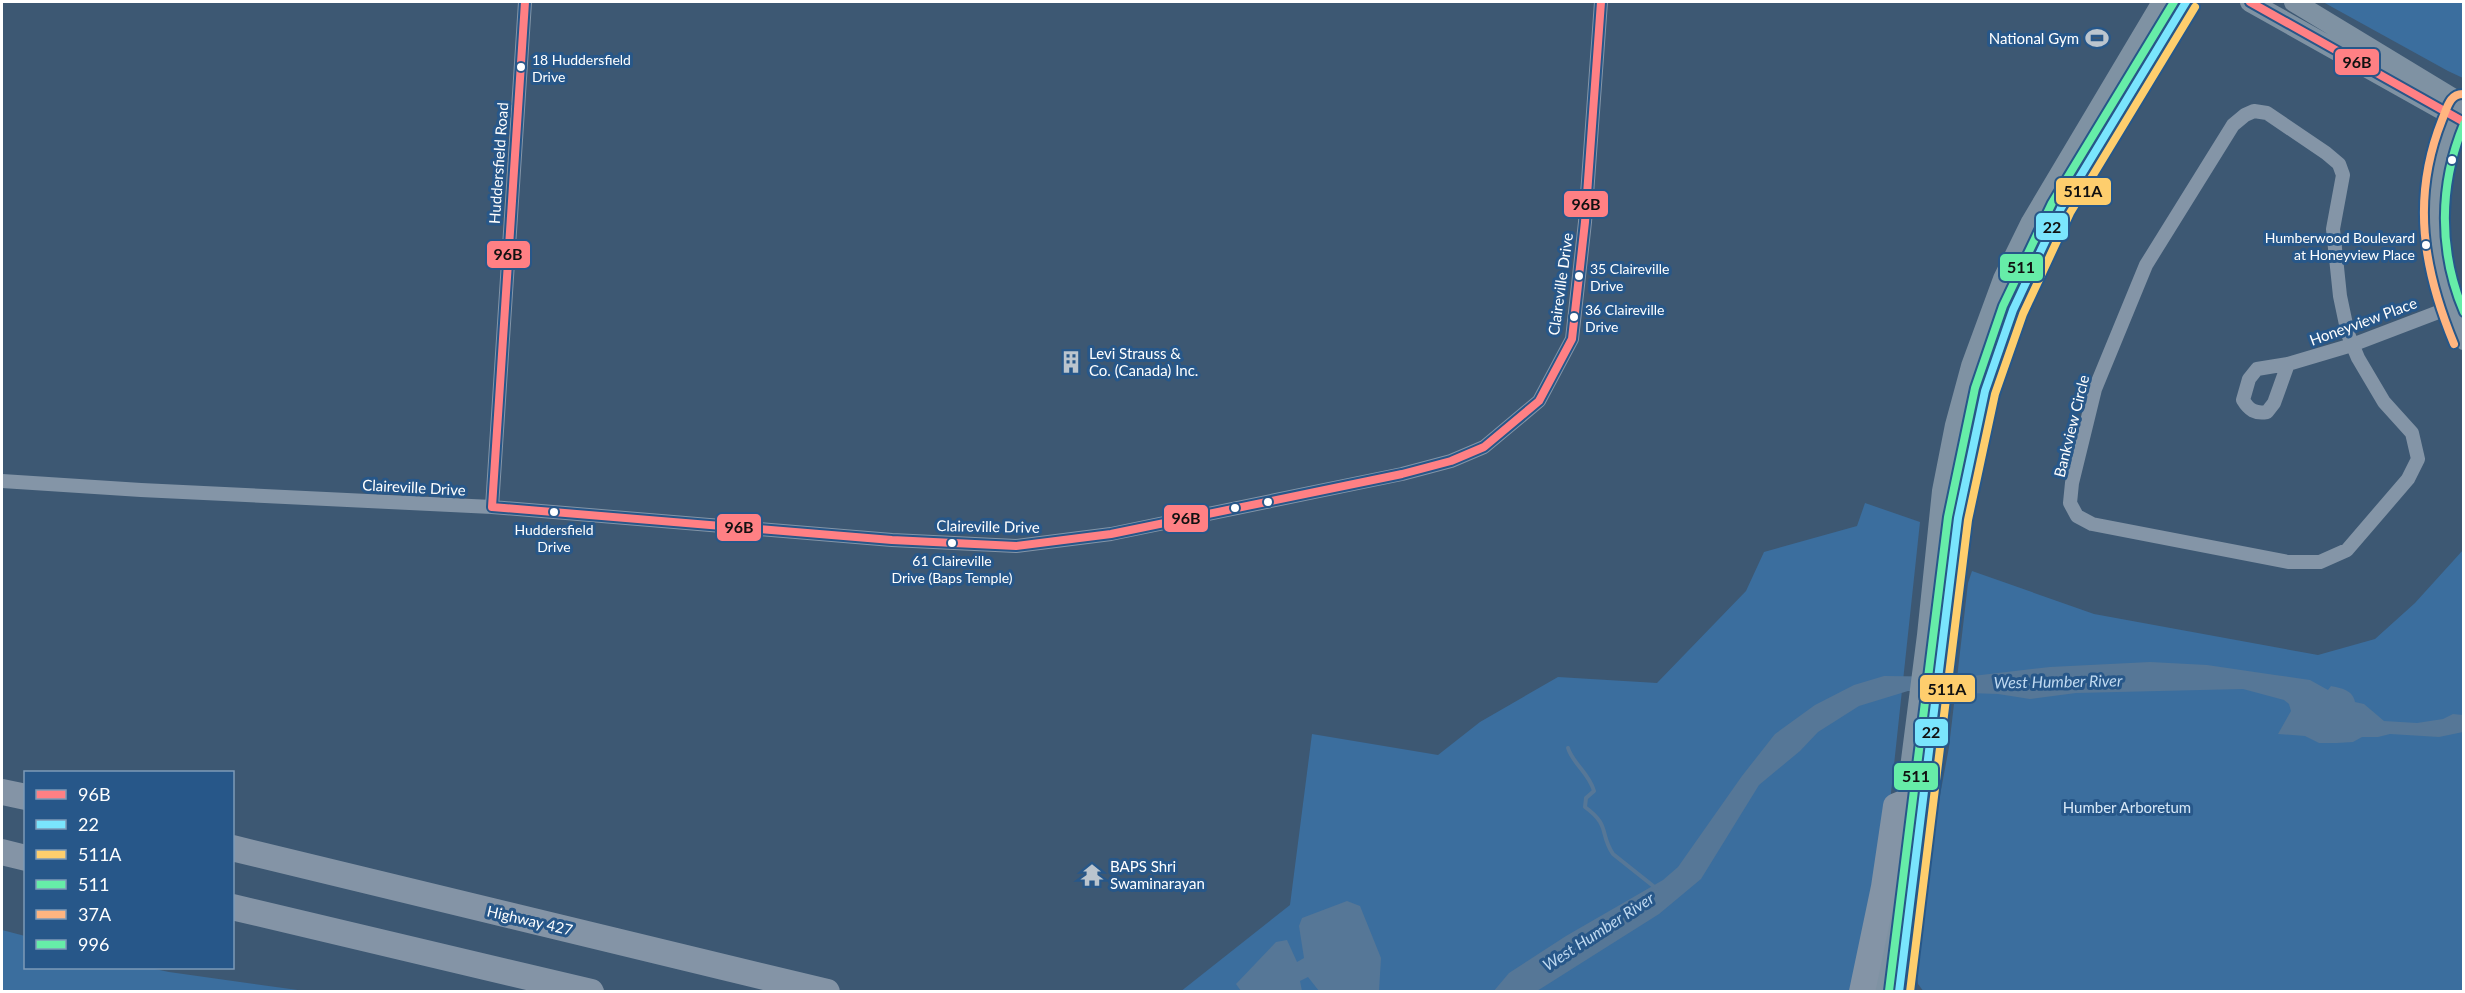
<svg xmlns="http://www.w3.org/2000/svg" width="2465" height="993" font-family="Lato,sans-serif">
	<style>
		.green { fill: #3b6e9e }
		.water { fill: #567797 }
		.lines { fill: none; stroke-linecap: round; stroke-linejoin: round }
		.stream { stroke: #567797; stroke-width: 4 }
		.street { stroke: #8495a7; stroke-width: 14 }
		.secondary { stroke: #7f92a3; stroke-width: 20 }
		.highway { stroke: #8494a6; stroke-width: 26 }
		.bus-1-casing { stroke: #275789; stroke-width: 12 }
		.bus-2-casing { stroke: #275789; stroke-width: 12 }
		.bus-3-casing { stroke: #275789; stroke-width: 12 }
		.bus-4-casing { stroke: #275789; stroke-width: 12 }
		.bus-5-casing { stroke: #275789; stroke-width: 12 }
		.bus-6-casing { stroke: #275789; stroke-width: 12 }
		.bus-1 { stroke: #ff8084; stroke-width: 8 }
		.bus-2 { stroke: #7ae5fd; stroke-width: 8 }
		.bus-3 { stroke: #fece6d; stroke-width: 8 }
		.bus-4 { stroke: #66eda8; stroke-width: 8 }
		.bus-5 { stroke: #ffb580; stroke-width: 8 }
		.bus-6 { stroke: #66eda8; stroke-width: 8 }
		.bus-dot { fill: #fff; stroke: #275789; stroke-width: 2 }
		.labels { text-anchor: middle; dominant-baseline: central; stroke-width: 6; stroke-linejoin: round; paint-order: stroke }
		.bus-label { font-size: 14px; fill: #fff; stroke: #275789; text-anchor: start }
		.poi-label { font-size: 15px; fill: #fff; stroke: #275789; text-anchor: start }
		.street-label { font-size: 15px; fill: #fff; stroke: #275789 }
		.park-label { font-size: 15px; fill: #d7e8f7; stroke: #275789 }
		.water-label { font-size: 16px; font-style: italic; fill: #bfd9f0; stroke: #275789 }
		.line-badge { stroke: #275789; stroke-width: 2 }
		.pale-badge-label { font-size: 16px; text-anchor: middle; font-weight: bold; fill: #111 }
	</style>
	<rect width="100%" height="100%" fill="#3d5873"/>
	<path class="green" d="M 2323,2 L 2463,2 L 2463,78 L 2448,71 Z
		M 1865,503 L 1920,522 L 1885,849 L 1851,991 L 1180,992 L 1290,905 L 1312,734 L 1438,755 L 1480,722 L 1558,677 L 1657,683 L 1746,591 L 1764,552 L 1857,526 Z
		M 2463,550 L 2463,991 L 1924,992 L 1918,984 L 1914,959 L 1928,860 L 1949,747 L 1968,583 L 1972,571 L 2094,614 L 2318,655 L 2375,639 L 2415,603 Z
		M 2,930 L 25,936 L 26,968 L 150,968 L 169,972 L 305,991 L 2,991 Z"/>
	<path class="water" d="M 2150,662 L 2207,665 L 2275,675 L 2310,680 L 2328,690 L 2331,686 C 2341,688 2353,690 2355,702 L 2364,704 L 2384,721 L 2417,723 L 2443,719 L 2453,714 L 2463,715 L 2463,732 L 2439,737 L 2390,734 L 2378,737 L 2362,737 L 2353,742 L 2337,743 L 2319,743 L 2305,736 L 2278,734 L 2291,711 L 2289,704 L 2284,700 L 2243,689 L 2076,693 L 2030,699 L 1998,694 L 1908,691 L 1859,706 L 1818,732 L 1800,751 L 1759,785 L 1701,879 L 1659,914 L 1537,991 L 1493,992 L 1509,973 L 1566,936 L 1663,880 L 1678,867 L 1742,776 L 1775,734 L 1815,705 L 1854,685 L 1884,676 L 1964,677 L 2050,667 Z
		M 1347,901 L 1360,906 L 1381,958 L 1379,991 L 1319,991 L 1308,977 L 1300,981 L 1302,991 L 1241,991 L 1236,984 L 1276,942 L 1287,940 L 1297,962 L 1304,958 L 1299,926 L 1302,918 Z"/>
	<g class="lines">
		<path class="stream" d="M 1568,748 C 1573,764 1589,773 1594,791 L 1586,798 L 1585,807 C 1611,826 1599,833 1613,854 L 1657,889"/>
		<path class="street" d="M 2254,111 L 2267,113 L 2326,153 L 2339,164 L 2343,175 L 2333,229 L 2340,296 L 2348,334 L 2358,358 L 2384,402 L 2412,433 L 2418,459 L 2408,479 L 2347,550 L 2320,562 L 2288,562 L 2092,524 L 2077,516 L 2070,503 L 2072,483 L 2095,389 L 2146,265 L 2233,125 L 2245,115 Z
			M 2288,364 L 2274,403 L 2267,412 C 2255,414 2249,410 2243,400 L 2249,379 L 2257,369 L 2288,364 L 2352,345 L 2449,308
			M 2,481 L 141,490 L 492,507 L 892,540 L 1016,546 L 1111,534 L 1402,474 L 1451,461 L 1484,447 L 1539,401 L 1572,339 L 1585,222 L 1601,2
			M 492,507 L 525,2"/>
		<path class="secondary" d="M 2250,2 L 2464,122
			M 2294,2 L 2464,105
			M 2460,104 C 2423,185 2426,259 2464,340
			M 1904,815 L 1927,635 L 1942,491 L 1955,425 L 1971,366 L 2003,279 L 2031,222 L 2162,2
			M 1882,992 L 1895,886
			M 1899,992 L 1958,518 C 1967,469 1975,420 1990,373 C 2008,316 2033,262 2061,208 L 2186,2"/>
		<path class="highway" d="M 2,792 L 26,797
			M 232,848 L 827,992
			M 2,852 L 26,858
			M 232,907 L 591,992
			M 1862,992 L 1884,887 L 1896,806 L 1906,802"/>
		<g class="bus-1-casing">
			<path id="bus-1" d="M 2250,2 L 2464,122
				M 492,507 L 892,540 L 1016,546 L 1111,534 L 1402,474 L 1451,461 L 1484,447 L 1539,401 L 1572,339 L 1585,222 L 1601,2
				M 492,507 L 525,2"/>
		</g>
		<g class="bus-2-casing">
			<path id="bus-2" d="M 1899,992 L 1958,518 L 1985,391 L 2013,310 L 2061,208 L 2186,2"/>
		</g>
		<g class="bus-3-casing">
			<path id="bus-3" d="M 1910,992 L 1968,520 L 1995,394 L 2023,314 L 2070,213 L 2195,7"/>
		</g>
		<g class="bus-4-casing">
			<path id="bus-4" d="M 1889,991 L 1948,517 L 1975,388 L 2003,306 L 2052,203 L 2174,2"/>
		</g>
		<g class="bus-5-casing">
			<path id="bus-5" d="M 2454,344 C 2423,269 2411,198 2442,120 C 2447,109 2449,93 2464,94"/>
		</g>
		<g class="bus-6-casing">
			<path id="bus-6" d="M 2464,124 C 2439,184 2438,251 2464,312"/>
		</g>
		<use href="#bus-1" class="bus-1"/>
		<use href="#bus-2" class="bus-2"/>
		<use href="#bus-3" class="bus-3"/>
		<use href="#bus-4" class="bus-4"/>
		<use href="#bus-5" class="bus-5"/>
		<use href="#bus-6" class="bus-6"/>
	</g>
	<defs>
		<g id="stadium-bare" transform="scale(1.8)"><path d="M0-5a6.5 5 0 1 0 0 10a6.5 5 0 1 0 0-10ZM-3.5-1.8h7v3.6h-7Z" fill="#bbc5ce" stroke="#275789" stroke-width="2.5" paint-order="stroke"/></g>
		<g id="building-bare" transform="scale(1.8)"><path d="M-4-6H4V6H1V3H-1V6H-4ZM-2.5-4.3h1.7v1.8h-1.7ZM.8-4.3h1.7v1.8H.8ZM-2.5-1h1.7V.8h-1.7ZM.8-1h1.7V.8H.8Z" fill="#bbc5ce" stroke="#275789" stroke-width="2.5" paint-order="stroke"/></g>
		<g id="temple-bare" transform="scale(1.8)"><path d="M0-6L5-2H3V0L6.5 2.5H4V6H1.5V3h-3V6H-4V2.5H-6.5L-3 0V-2H-5Z" fill="#bbc5ce" stroke="#275789" stroke-width="2.5" paint-order="stroke"/></g>
	</defs>
	<g fill-rule="evenodd">
		<use href="#stadium-bare" x="2097" y="38"/>
		<use href="#building-bare" x="1071" y="362"/>
		<use href="#temple-bare" x="1092" y="875"/>
	</g>
	<g class="bus-dot">
		<circle cx="521" cy="67" r="5"/>
		<circle cx="2452" cy="160" r="5"/>
		<circle cx="2426" cy="245" r="5"/>
		<circle cx="1579" cy="276" r="5"/>
		<circle cx="1574" cy="317" r="5"/>
		<circle cx="1268" cy="502" r="5"/>
		<circle cx="1235" cy="508" r="5"/>
		<circle cx="554" cy="512" r="5"/>
		<circle cx="952" cy="543" r="5"/>
	</g>
	<g class="labels">
		<g class="bus-label">
			<text x="532" y="59">18 Huddersfield<tspan x="532" dy="17">Drive</tspan></text>
			<text x="2415" y="237" text-anchor="end">Humberwood Boulevard<tspan x="2415" dy="17">at Honeyview Place</tspan></text>
			<text x="1590" y="268">35 Claireville<tspan x="1590" dy="17">Drive</tspan></text>
			<text x="1585" y="309">36 Claireville<tspan x="1585" dy="17">Drive</tspan></text>
			<text x="554" y="529" text-anchor="middle">Huddersfield<tspan x="554" dy="17">Drive</tspan></text>
			<text x="952" y="560" text-anchor="middle">61 Claireville<tspan x="952" dy="17">Drive (Baps Temple)</tspan></text>
		</g>
		<g class="poi-label">
			<text x="2079" y="38" text-anchor="end">National Gym</text>
			<text x="1089" y="353">Levi Strauss &amp;<tspan x="1089" dy="17">Co. (Canada) Inc.</tspan></text>
			<text x="1110" y="866">BAPS Shri<tspan x="1110" dy="17">Swaminarayan</tspan></text>
		</g>
		<g class="street-label">
			<text transform="translate(498 163) rotate(-86)">Huddersfield Road</text>
			<text transform="translate(1560 284) rotate(-82)">Claireville Drive</text>
			<text transform="translate(2363 321) rotate(-20)">Honeyview Place</text>
			<text transform="translate(2071 426) rotate(-76)">Bankview Circle</text>
			<text transform="translate(414 487) rotate(3)">Claireville Drive</text>
			<text transform="translate(988 526) rotate(1)">Claireville Drive</text>
			<text transform="translate(530 920) rotate(13)">Highway 427</text>
		</g>
		<g class="park-label">
			<text x="2127" y="807">Humber Arboretum</text>
		</g>
		<g class="water-label">
			<text transform="translate(2058 681) rotate(-1)">West Humber River</text>
			<text transform="translate(1598 931) rotate(-33)">West Humber River</text>
		</g>
	</g>
	<g class="line-badge">
		<rect x="2334" y="48" width="46" height="28" rx="6" fill="#ff8084"/>
		<rect x="2055" y="177" width="57" height="29" rx="6" fill="#fece6d"/>
		<rect x="1563" y="190" width="46" height="28" rx="6" fill="#ff8084"/>
		<rect x="2035" y="212" width="34" height="29" rx="6" fill="#7ae5fd"/>
		<rect x="486" y="240" width="45" height="29" rx="6" fill="#ff8084"/>
		<rect x="1999" y="253" width="45" height="29" rx="6" fill="#66eda8"/>
		<rect x="1163" y="504" width="46" height="29" rx="6" fill="#ff8084"/>
		<rect x="716" y="513" width="46" height="29" rx="6" fill="#ff8084"/>
		<rect x="1919" y="674" width="57" height="29" rx="6" fill="#fece6d"/>
		<rect x="1914" y="718" width="35" height="29" rx="6" fill="#7ae5fd"/>
		<rect x="1893" y="762" width="46" height="29" rx="6" fill="#66eda8"/>
	</g>
	<g class="pale-badge-label">
		<text x="2357" y="68">96B</text>
		<text x="2083" y="197">511A</text>
		<text x="1586" y="210">96B</text>
		<text x="2052" y="233">22</text>
		<text x="508" y="260">96B</text>
		<text x="2021" y="273">511</text>
		<text x="1186" y="524">96B</text>
		<text x="739" y="533">96B</text>
		<text x="1947" y="695">511A</text>
		<text x="1931" y="738">22</text>
		<text x="1916" y="782">511</text>
	</g>
	<rect width="2465" height="993" fill="none" stroke="#ffffff" stroke-width="6"/>
	<rect x="24" y="771" width="210" height="198" fill="#275789" stroke="#7d9ab8" stroke-width="1.5"/>
	<rect x="36" y="790" width="30" height="9" fill="#ff8084" stroke="#7d9ab8" stroke-width="1.5"/>
	<text x="78" y="801" font-size="18" fill="#ffffff">96B</text>
	<rect x="36" y="820" width="30" height="9" fill="#7ae5fd" stroke="#7d9ab8" stroke-width="1.5"/>
	<text x="78" y="831" font-size="18" fill="#ffffff">22</text>
	<rect x="36" y="850" width="30" height="9" fill="#fece6d" stroke="#7d9ab8" stroke-width="1.5"/>
	<text x="78" y="861" font-size="18" fill="#ffffff">511A</text>
	<rect x="36" y="880" width="30" height="9" fill="#66eda8" stroke="#7d9ab8" stroke-width="1.5"/>
	<text x="78" y="891" font-size="18" fill="#ffffff">511</text>
	<rect x="36" y="910" width="30" height="9" fill="#ffb580" stroke="#7d9ab8" stroke-width="1.5"/>
	<text x="78" y="921" font-size="18" fill="#ffffff">37A</text>
	<rect x="36" y="940" width="30" height="9" fill="#66eda8" stroke="#7d9ab8" stroke-width="1.5"/>
	<text x="78" y="951" font-size="18" fill="#ffffff">996</text>
</svg>
